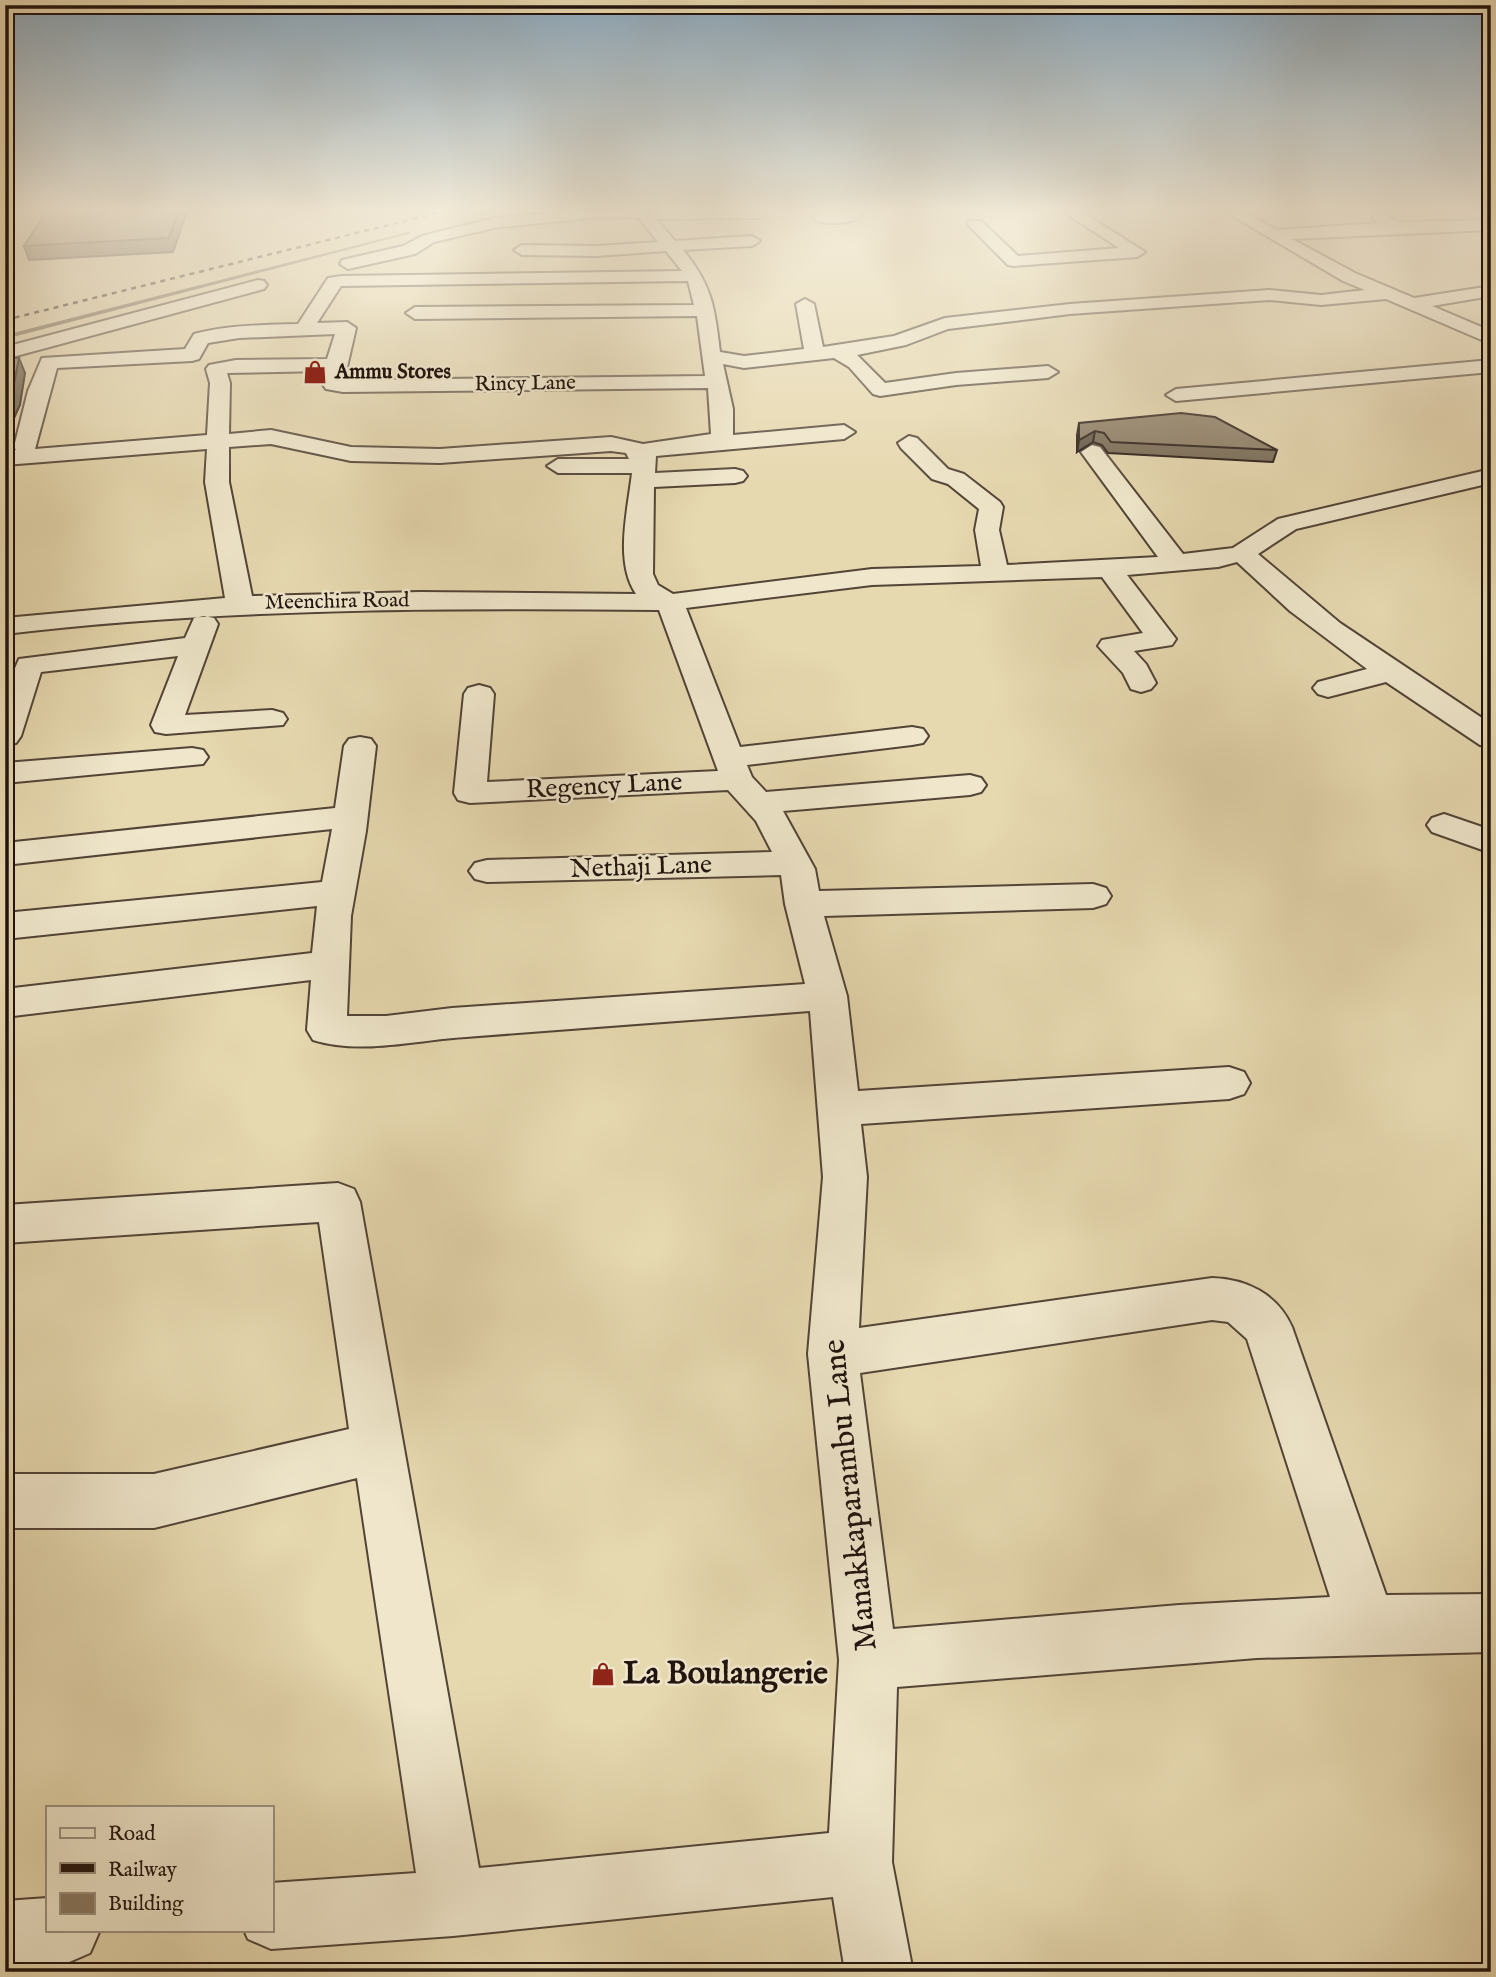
<svg xmlns="http://www.w3.org/2000/svg" width="1496" height="1977" font-family="'IM FELL English',serif">
	<style>
		.lines { fill: none; stroke-linecap: round; stroke-linejoin: round }
		.stream { fill: #6f614f; fill-rule: evenodd }
		.street-casing { stroke: #524437; stroke-width: 4 }
		.street { fill: #efe6cb; fill-rule: evenodd }
		.rail { stroke: #21130f; stroke-width: 2.5; stroke-dasharray: 5 5; stroke-linecap: butt }
		.wall { fill: #746854; stroke: #21130f; stroke-width: 2 }
		.shaded-wall { fill: #5e5545; stroke: #21130f; stroke-width: 2 }
		.building { fill: #877962; stroke: #21130f; stroke-width: 2 }
		.labels { text-anchor: middle; dominant-baseline: central; stroke-width: 5; stroke-linejoin: round; paint-order: stroke }
		.far-poi-label { font-size: 21px; font-weight: bold; fill: #21130f; stroke: #efe6cb; text-anchor: start }
		.far-street-label { font-size: 21px; fill: #21130f; stroke: #efe6cb }
		.street-label { font-size: 26px; fill: #21130f; stroke: #efe6cb }
		.near-street-label { font-size: 32px; fill: #21130f; stroke: #efe6cb }
		.near-poi-label { font-size: 32px; font-weight: bold; fill: #21130f; stroke: #efe6cb; text-anchor: start }
	</style>
	<rect width="100%" height="100%" fill="#e6d8af"/>
	<filter id="stains"><feTurbulence type="fractalNoise" baseFrequency=".00286" numOctaves="4"/><feColorMatrix values="0 0 0 0 .2 0 0 0 0 .09 0 0 0 0 .02 0 0 0 .5 -.17"/></filter>
	<radialGradient id="worn" r=".72"><stop offset=".6" stop-color="#630" stop-opacity="0"/><stop offset="1" stop-color="#630" stop-opacity=".3"/></radialGradient>
	<g class="lines">
		<path class="stream" d="M 408,232 L 412,233 L 5,339 L 5,335 Z"/>
		<g class="street-casing">
			<path id="street" d="M 559,212 L 766,212 L 764,216 L 759,218 L 656,219 L 675,241 L 752,236 L 760,241 L 752,246 L 683,250 C 712,285 715,308 720,352 L 744,356 L 804,349 L 796,304 L 805,299 L 814,304 L 823,347 L 894,336 L 945,318 L 1070,304 L 1269,290 L 1321,295 L 1365,290 L 1343,281 L 1226,212 L 1244,212 L 1277,230 L 1378,223 L 1373,218 L 1381,213 L 1397,222 L 1491,220 L 1491,230 L 1292,239 L 1355,273 L 1414,298 L 1491,286 L 1491,296 L 1432,306 L 1491,331 L 1491,344 L 1386,299 L 1321,305 L 1269,300 L 1070,314 L 948,329 L 906,345 L 857,355 L 885,383 L 956,373 L 1048,366 L 1058,372 L 1048,378 L 956,385 L 880,396 L 873,394 L 849,367 L 834,358 L 744,368 L 723,364 L 733,409 L 733,435 L 844,425 L 855,432 L 844,439 L 656,456 L 655,473 L 735,469 L 743,471 L 747,476 L 743,481 L 735,483 L 654,487 L 653,574 L 658,585 L 673,594 L 872,569 L 981,566 L 975,530 L 979,509 L 948,484 L 932,479 L 901,448 L 898,443 L 909,436 L 917,438 L 948,469 L 964,474 L 1000,502 L 1003,507 L 999,530 L 1007,565 L 1158,557 L 1081,452 L 1092,445 L 1100,447 L 1183,554 L 1233,548 L 1278,519 L 1491,469 L 1491,483 L 1296,529 L 1258,554 L 1340,623 L 1491,724 L 1491,747 L 1480,745 L 1386,682 L 1328,697 L 1318,694 L 1313,688 L 1318,682 L 1367,669 L 1290,611 L 1237,562 L 1218,567 L 1127,575 L 1176,639 L 1172,645 L 1134,651 L 1146,664 L 1156,683 L 1151,689 L 1141,692 L 1131,689 L 1123,673 L 1098,646 L 1102,640 L 1143,633 L 1102,577 L 872,585 L 686,608 L 740,747 L 912,727 L 923,729 L 928,736 L 923,743 L 912,745 L 747,765 L 752,777 L 766,792 L 970,775 L 981,778 L 986,785 L 981,792 L 970,795 L 783,811 L 815,869 L 819,891 L 1093,884 L 1106,888 L 1111,896 L 1106,904 L 1093,908 L 824,916 L 847,996 L 858,1091 L 1229,1067 L 1244,1072 L 1250,1083 L 1244,1094 L 1229,1099 L 861,1124 L 867,1177 L 859,1328 L 1212,1278 C 1247,1279 1277,1294 1292,1327 L 1386,1595 L 1491,1594 L 1491,1652 L 1257,1658 L 897,1687 L 892,1862 L 913,1972 L 845,1972 L 833,1897 L 453,1936 L 271,1949 L 248,1939 L 244,1930 L 271,1930 L 271,1883 L 416,1873 L 357,1478 L 154,1528 L 5,1528 L 5,1474 L 154,1474 L 349,1429 L 319,1222 L 5,1243 L 5,1205 L 338,1183 L 354,1189 L 360,1202 L 479,1868 L 829,1833 L 839,1660 L 808,1354 L 823,1177 L 810,1011 C 695,1020 580,1028 466,1037 C 416,1040 361,1055 313,1040 L 307,1030 L 311,980 L 5,1017 L 5,989 L 312,953 L 317,906 L 5,939 L 5,913 L 322,882 L 332,829 L 5,865 L 5,843 L 335,808 L 344,746 L 349,739 L 360,737 L 371,739 L 376,746 L 366,831 L 351,916 L 347,1016 L 386,1016 L 452,1008 L 805,984 L 785,904 L 781,875 L 487,882 L 475,879 L 469,871 L 475,863 L 487,860 L 772,852 L 756,821 L 728,790 L 470,803 L 458,800 L 454,793 L 464,694 L 468,688 L 479,685 L 490,688 L 494,694 L 487,782 L 718,771 L 659,610 C 440,608 223,608 5,634 L 5,618 L 225,598 L 205,482 L 207,449 L 5,465 L 5,451 L 16,450 L 14,447 L 28,391 L 42,358 L 185,349 L 194,334 C 228,325 263,325 298,324 L 328,278 L 341,276 L 682,271 L 666,251 L 597,256 L 522,255 L 514,250 L 522,245 L 597,246 L 658,242 L 638,217 L 590,218 L 494,228 L 434,242 L 415,254 L 348,269 L 340,264 L 342,260 L 403,246 L 422,236 L 494,218 ZM 688,281 L 694,305 L 415,307 L 406,313 L 415,319 L 697,316 L 705,376 L 344,380 L 356,328 L 347,322 L 317,323 L 341,286 ZM 335,334 L 327,359 L 236,360 L 209,365 L 206,369 L 210,383 L 207,435 L 35,449 L 57,368 L 192,361 L 199,359 L 208,343 L 239,338 ZM 324,371 L 323,385 L 326,389 L 343,392 L 708,388 L 711,434 L 643,444 L 611,437 L 440,449 L 351,447 L 271,430 L 229,434 L 230,383 L 227,373 ZM 271,444 L 351,461 L 440,463 L 611,451 L 626,453 L 629,459 L 558,459 L 547,466 L 558,473 L 632,473 C 628,509 614,562 636,594 L 420,592 L 252,596 L 229,482 L 229,447 ZM 1212,1320 L 1228,1322 L 1247,1339 L 1330,1597 L 1179,1605 L 893,1629 L 860,1373 Z
				M 858,212 L 862,216 C 852,224 823,226 813,218 L 821,213 Z
				M 1064,212 L 1082,212 L 1145,252 L 1137,257 L 1014,266 L 1008,265 L 967,224 L 969,221 L 981,221 L 1018,256 L 1119,248 Z
				M 258,280 L 264,281 L 267,285 L 264,289 L 5,359 L 5,347 Z
				M 1491,360 L 1491,372 L 1176,401 L 1166,395 L 1176,389 Z
				M 204,616 L 214,618 L 218,624 L 185,715 L 272,710 L 283,713 L 287,719 L 283,725 L 166,734 L 155,732 L 151,725 L 178,656 L 41,672 L 21,736 L 16,743 L 5,745 L 5,691 L 19,659 L 185,638 L 194,618 Z
				M 192,748 L 203,750 L 208,757 L 203,764 L 5,783 L 5,763 Z
				M 1444,814 L 1491,830 L 1491,853 L 1432,832 L 1427,825 L 1432,818 Z
				M 47,1898 L 47,1930 L 100,1930 L 90,1953 L 67,1963 L 5,1967 L 5,1901 Z"/>
		</g>
		<use href="#street" class="street"/>
		<path class="rail" d="M 5,320 L 441,212"/>
	</g>
	<path class="wall" d="M 1079,423 L 1277,450 L 1273,462 L 1108,453 L 1102,445 L 1093,442 L 1077,452 L 1077,435 Z"/>
	<path class="shaded-wall" d="M 178,212 L 187,212 L 173,252 L 29,260 L 24,246 Z
		M 19,358 L 25,373 L 20,405 L 5,438 L 5,407 Z
		M 1095,431 L 1093,442 L 1077,452 L 1079,440 Z"/>
	<path class="building" d="M 46,212 L 178,212 L 169,238 L 24,246 Z
		M 5,357 L 19,358 L 13,389 L 5,407 Z
		M 1181,413 L 1215,417 L 1277,450 L 1111,442 L 1104,433 L 1095,431 L 1079,440 L 1079,423 Z"/>
	<linearGradient id="sky" x2="0" y2="1"><stop stop-color="#8ca8bc"/><stop offset="0.43" stop-color="#f4eddb"/><stop offset="1" stop-color="#f4eddb" stop-opacity="0"/></linearGradient>
	<rect width="1496" height="488" fill="url(#sky)"/>
	<defs>
		<g id="shop-bare" transform="scale(1.89)"><path d="M-5-2.5h2.3a2.7 3.5 0 0 1 5.4 0H5L5.5 6h-11ZM-1.5-2.5h3a1.5 2.3 0 0 0-3 0Z" fill="#8f2418" stroke="#efe6cb" stroke-width="2.5" paint-order="stroke"/></g>
	</defs>
	<g fill-rule="evenodd">
		<use href="#shop-bare" x="315" y="372"/>
		<use href="#shop-bare" x="603" y="1674"/>
	</g>
	<g class="labels">
		<g class="far-poi-label">
			<text x="335" y="372">Ammu Stores</text>
		</g>
		<g class="far-street-label">
			<text transform="translate(525 384) rotate(-1)">Rincy Lane</text>
			<text transform="translate(337 602) rotate(-1)">Meenchira Road</text>
		</g>
		<g class="street-label">
			<text transform="translate(604 786) rotate(-3)">Regency Lane</text>
			<text transform="translate(641 867) rotate(-2)">Nethaji Lane</text>
		</g>
		<g class="near-street-label">
			<text transform="translate(851 1495) rotate(-96)">Manakkaparambu Lane</text>
		</g>
		<g class="near-poi-label">
			<text x="623" y="1674">La Boulangerie</text>
		</g>
	</g>
	<rect width="1496" height="1977" fill="none" stroke="#e6d8af" stroke-width="28"/>
	<rect x="7" y="7" width="1482" height="1963" fill="none" stroke="#21130f" stroke-width="3.5"/>
	<rect x="14" y="14" width="1468" height="1949" fill="none" stroke="#21130f" stroke-width="2"/>
	<rect x="46" y="1806" width="228" height="126" fill="#efe6cb" stroke="#9d9280" stroke-width="2"/>
	<rect x="60" y="1828" width="35" height="10" fill="#efe6cb" stroke="#9d9280" stroke-width="2"/>
	<text x="108" y="1840" font-size="21" fill="#21130f">Road</text>
	<rect x="60" y="1863" width="35" height="10" fill="#21130f" stroke="#9d9280" stroke-width="2"/>
	<text x="108" y="1876" font-size="21" fill="#21130f">Railway</text>
	<rect x="60" y="1893" width="35" height="21" fill="#877962" stroke="#9d9280" stroke-width="2"/>
	<text x="108" y="1910" font-size="21" fill="#21130f">Building</text>
	<rect width="100%" height="100%" filter="url(#stains)"/>
	<rect width="100%" height="100%" fill="url(#worn)"/>
</svg>
